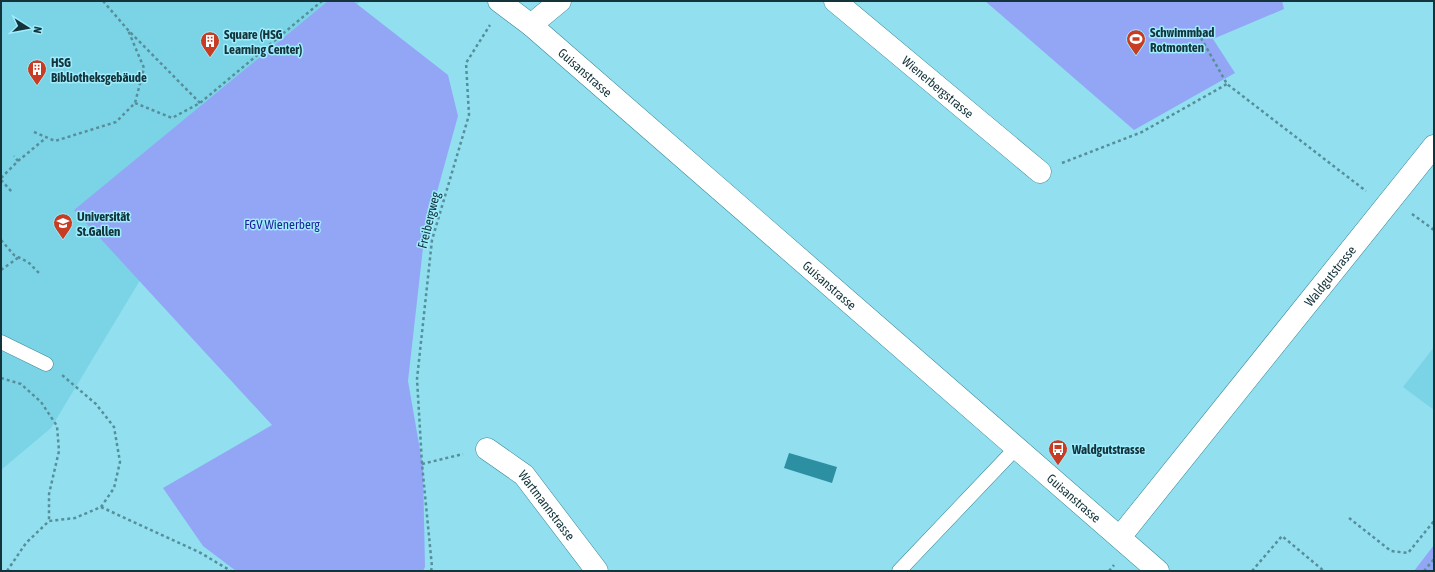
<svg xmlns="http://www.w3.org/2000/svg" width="1435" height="572" font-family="'Asap Condensed',sans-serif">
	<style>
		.built { fill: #7bd4e6 }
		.green { fill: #93a6f6 }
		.water { fill: #2c8fa2 }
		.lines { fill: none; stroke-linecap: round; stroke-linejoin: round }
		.lane-casing { stroke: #398897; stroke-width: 15 }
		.street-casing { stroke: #398897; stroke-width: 23 }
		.secondary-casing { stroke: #398897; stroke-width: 23 }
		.path { stroke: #568f9b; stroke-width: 2.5; stroke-dasharray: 3 3; stroke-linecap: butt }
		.lane { stroke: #fff; stroke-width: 14 }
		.street { stroke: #fff; stroke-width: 22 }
		.secondary { stroke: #fff; stroke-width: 22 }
		.labels { text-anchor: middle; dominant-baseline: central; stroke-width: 3; stroke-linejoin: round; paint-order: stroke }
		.poi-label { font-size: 13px; font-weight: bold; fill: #13343a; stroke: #9eecfd; text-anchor: start }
		.street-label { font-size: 13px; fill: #13343a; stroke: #9eecfd }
		.park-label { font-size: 13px; fill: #231f96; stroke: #9eecfd }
	</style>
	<rect width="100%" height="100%" fill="#91dfef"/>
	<path class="built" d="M 1,1 L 361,1 L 98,219 L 151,262 L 51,428 L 1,470 Z
		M 1434,347 L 1434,410 L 1403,387 Z"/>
	<path class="green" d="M 328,1 L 353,1 L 448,75 L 458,116 L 424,239 L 408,381 L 423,467 L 425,567 L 423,571 L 236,571 L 203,546 L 163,488 L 272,425 L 74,210 Z
		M 985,1 L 1282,1 L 1284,9 L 1213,39 L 1235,73 L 1134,130 Z
		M 1434,545 L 1434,571 L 1414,571 Z"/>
	<path class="water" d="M 789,453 L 837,467 L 832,483 L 784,468 Z"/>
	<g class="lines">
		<g class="lane-casing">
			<path id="lane" d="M 1,342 L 46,364
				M 899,571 L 1016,448"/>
		</g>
		<g class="street-casing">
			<g id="street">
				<path id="s1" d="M 835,1 L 1040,172"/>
				<path d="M 531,25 L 560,1"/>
				<path id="s2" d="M 487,449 L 524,475 L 597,571"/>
				<path id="s3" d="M 1120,537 L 1434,146"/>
			</g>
		</g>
		<g class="secondary-casing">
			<g id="secondary">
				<path id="s4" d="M 499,1 L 531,25 L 1158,571"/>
			</g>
		</g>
		<path class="path" d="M 103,1 L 128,30 L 200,103
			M 1201,38 L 1227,84 L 1366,191
			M 135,103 L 172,118 L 200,103 L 322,1
			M 34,132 L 55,141 L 116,122 L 135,103 L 144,68 L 128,30
			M 18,161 L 47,137
			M 1062,163 L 1142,132 L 1227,84
			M 1,178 L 18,161 L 14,156
			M 1,180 L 12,192
			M 1412,214 L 1434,230
			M 1,240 L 14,255 L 28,262 L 39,273
			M 1,270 L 19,257
			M 1,378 L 21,384 L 41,402 L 57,426 L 59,451 L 49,494 L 49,521
			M 422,464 L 463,454
			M 101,507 L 199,552 L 231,571
			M 1349,518 L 1391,551 L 1408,553 L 1434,521
			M 7,571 L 26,543 L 49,521 L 75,518 L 101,507 L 114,488 L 120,462 L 114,427 L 96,404 L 62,375
			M 431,571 L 432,567 L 422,464 L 417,379 L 432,240 L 469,115 L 466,63 L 490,25
			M 1109,571 L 1114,565
			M 1252,571 L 1282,536 L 1324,571
			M 1424,571 L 1434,559"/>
		<use href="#lane" class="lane"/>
		<use href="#street" class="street"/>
		<use href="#secondary" class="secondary"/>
	</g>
	<defs>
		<g id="stadium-pin" transform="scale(1)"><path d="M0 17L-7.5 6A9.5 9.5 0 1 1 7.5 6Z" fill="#c73c22" stroke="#9eecfd"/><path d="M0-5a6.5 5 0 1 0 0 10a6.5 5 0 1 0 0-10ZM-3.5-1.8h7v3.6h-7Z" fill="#fff"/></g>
		<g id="building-pin" transform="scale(1)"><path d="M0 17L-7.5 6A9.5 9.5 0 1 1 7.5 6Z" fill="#c73c22" stroke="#9eecfd"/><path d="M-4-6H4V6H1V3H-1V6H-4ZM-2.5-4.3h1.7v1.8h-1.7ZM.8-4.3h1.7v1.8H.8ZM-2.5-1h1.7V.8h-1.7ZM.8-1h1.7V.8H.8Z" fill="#fff"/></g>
		<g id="university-pin" transform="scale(1)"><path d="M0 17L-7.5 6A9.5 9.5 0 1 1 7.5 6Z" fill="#c73c22" stroke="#9eecfd"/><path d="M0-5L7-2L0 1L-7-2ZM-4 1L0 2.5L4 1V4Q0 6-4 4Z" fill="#fff"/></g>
		<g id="bus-pin" transform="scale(1)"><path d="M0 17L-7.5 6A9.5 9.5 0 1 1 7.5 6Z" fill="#c73c22" stroke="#9eecfd"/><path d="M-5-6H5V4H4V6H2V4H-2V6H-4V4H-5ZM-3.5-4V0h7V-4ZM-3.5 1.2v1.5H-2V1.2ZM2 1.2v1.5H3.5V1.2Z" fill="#fff"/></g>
	</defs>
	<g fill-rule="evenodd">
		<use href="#stadium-pin" x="1136" y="39"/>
		<use href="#building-pin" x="210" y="41"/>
		<use href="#building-pin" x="37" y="69"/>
		<use href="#university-pin" x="63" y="223"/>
		<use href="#bus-pin" x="1058" y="449"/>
	</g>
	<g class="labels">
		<g class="poi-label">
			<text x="1150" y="32">Schwimmbad<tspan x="1150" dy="15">Rotmonten</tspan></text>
			<text x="224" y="34">Square (HSG<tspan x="224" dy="15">Learning Center)</tspan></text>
			<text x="51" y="62">HSG<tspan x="51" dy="15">Bibliotheksgebäude</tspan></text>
			<text x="77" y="216">Universität<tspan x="77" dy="15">St.Gallen</tspan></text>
			<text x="1072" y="449">Waldgutstrasse</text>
		</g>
		<g class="street-label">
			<text stroke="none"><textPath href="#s4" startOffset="112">Guisanstrasse</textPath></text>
			<text stroke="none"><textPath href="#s1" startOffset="134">Wienerbergstrasse</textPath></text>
			<text transform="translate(429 220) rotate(-76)">Freibergweg</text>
			<text stroke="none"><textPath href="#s3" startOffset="335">Waldgutstrasse</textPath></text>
			<text stroke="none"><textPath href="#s4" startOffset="436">Guisanstrasse</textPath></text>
			<text stroke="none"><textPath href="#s4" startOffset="760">Guisanstrasse</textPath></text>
			<text stroke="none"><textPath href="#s2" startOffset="83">Wartmannstrasse</textPath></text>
		</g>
		<g class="park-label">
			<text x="282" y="224">FGV Wienerberg</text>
		</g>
	</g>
	<rect width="1435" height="572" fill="none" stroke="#13343a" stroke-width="4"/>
	<g transform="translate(28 28) rotate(101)" stroke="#9eecfd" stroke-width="3" paint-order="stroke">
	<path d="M0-3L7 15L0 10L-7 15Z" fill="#13343a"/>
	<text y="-6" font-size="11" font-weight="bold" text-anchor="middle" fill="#13343a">N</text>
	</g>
</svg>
